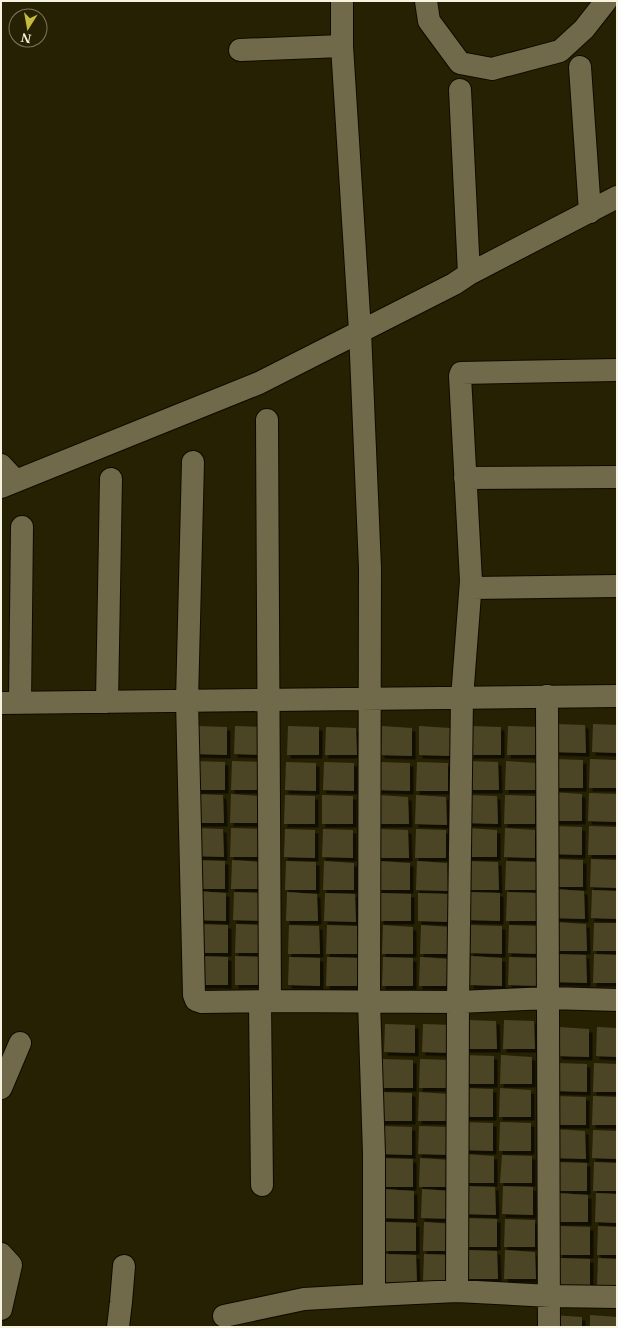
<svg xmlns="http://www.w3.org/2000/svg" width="618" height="1328" font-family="'Libre Baskerville',serif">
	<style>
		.building { fill: #4c4527; filter: url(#shadow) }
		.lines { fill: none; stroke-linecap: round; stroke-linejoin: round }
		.minor-casing { stroke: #0f0a00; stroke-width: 24 }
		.minor { stroke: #70694a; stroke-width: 22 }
	</style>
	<defs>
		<filter id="shadow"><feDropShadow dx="3.5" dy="3.5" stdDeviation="0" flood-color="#0009"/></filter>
	</defs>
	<rect width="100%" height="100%" fill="#272103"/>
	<path class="building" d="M 555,724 L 585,725 L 586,753 L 554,752 Z
		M 593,724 L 617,725 L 617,753 L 592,752 Z
		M 197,726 L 227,727 L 227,755 L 196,754 Z
		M 235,726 L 265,727 L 265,755 L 234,754 Z
		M 288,726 L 319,727 L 319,755 L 287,755 Z
		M 382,726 L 412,728 L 412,756 L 381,755 Z
		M 419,726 L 450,728 L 450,756 L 419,755 Z
		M 470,726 L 501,727 L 501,755 L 470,755 Z
		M 508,726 L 539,727 L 539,755 L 507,755 Z
		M 326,727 L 356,728 L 357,755 L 325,755 Z
		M 553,759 L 583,760 L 583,788 L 552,788 Z
		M 590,759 L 617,760 L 617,788 L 589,788 Z
		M 194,761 L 225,762 L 225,790 L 193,790 Z
		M 232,761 L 263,762 L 263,790 L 231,790 Z
		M 468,761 L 498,762 L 499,790 L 467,790 Z
		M 506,761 L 536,763 L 536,790 L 505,790 Z
		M 286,762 L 316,763 L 316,791 L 285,790 Z
		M 324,762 L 354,763 L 354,791 L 323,790 Z
		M 379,762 L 410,763 L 410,791 L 378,790 Z
		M 417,762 L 448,763 L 448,791 L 416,791 Z
		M 551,792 L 582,794 L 582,821 L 551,821 Z
		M 589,793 L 617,794 L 617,822 L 588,821 Z
		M 193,794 L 223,795 L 224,823 L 192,823 Z
		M 231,794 L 261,796 L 262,823 L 230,823 Z
		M 285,795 L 315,796 L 315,824 L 284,824 Z
		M 322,795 L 353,796 L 353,824 L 322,824 Z
		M 378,795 L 408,797 L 409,824 L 377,824 Z
		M 416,795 L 446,797 L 447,825 L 415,824 Z
		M 467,795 L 497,796 L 498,824 L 466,823 Z
		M 505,795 L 535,796 L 535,824 L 504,824 Z
		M 552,826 L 582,827 L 582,855 L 551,854 Z
		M 589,826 L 617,827 L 617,855 L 588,855 Z
		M 193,828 L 223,829 L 224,857 L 192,856 Z
		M 231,828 L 261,829 L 262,857 L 230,857 Z
		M 467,828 L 497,830 L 497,857 L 466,857 Z
		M 505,828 L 535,830 L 535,858 L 504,857 Z
		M 285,829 L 315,830 L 315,858 L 284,857 Z
		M 323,829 L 353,830 L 353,858 L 322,857 Z
		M 378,829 L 408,830 L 409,858 L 377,858 Z
		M 416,829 L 446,830 L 446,858 L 415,858 Z
		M 553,859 L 583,860 L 583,887 L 552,887 Z
		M 591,859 L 617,860 L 617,888 L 590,887 Z
		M 194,860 L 225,861 L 225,889 L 193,889 Z
		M 232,860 L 262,862 L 263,889 L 231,889 Z
		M 286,861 L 316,862 L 316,890 L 285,890 Z
		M 324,861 L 354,863 L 354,890 L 323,890 Z
		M 379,861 L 410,863 L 410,890 L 378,890 Z
		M 417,861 L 447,863 L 448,891 L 416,890 Z
		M 468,861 L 498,862 L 499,890 L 467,890 Z
		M 506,861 L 536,862 L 537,890 L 505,890 Z
		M 554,889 L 584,891 L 585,919 L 553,918 Z
		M 592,890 L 617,891 L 617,919 L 591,918 Z
		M 196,891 L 226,893 L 226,921 L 195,920 Z
		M 234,892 L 264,893 L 264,921 L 233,920 Z
		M 287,892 L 317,894 L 318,921 L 286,921 Z
		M 469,892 L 500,893 L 500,921 L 468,920 Z
		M 507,892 L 537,893 L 538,921 L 506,921 Z
		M 325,893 L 355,894 L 356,922 L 324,921 Z
		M 381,893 L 411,894 L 411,921 L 380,921 Z
		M 418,893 L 449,894 L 449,922 L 418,921 Z
		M 556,922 L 586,924 L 587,951 L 555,951 Z
		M 594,923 L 617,923 L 617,951 L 593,951 Z
		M 198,924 L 228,925 L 228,953 L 197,953 Z
		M 236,924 L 266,925 L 266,953 L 235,953 Z
		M 289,925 L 319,926 L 320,954 L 288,954 Z
		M 327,925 L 357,926 L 358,954 L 326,954 Z
		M 383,925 L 413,927 L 413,954 L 382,954 Z
		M 421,925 L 451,927 L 451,954 L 420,954 Z
		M 471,925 L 502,926 L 502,954 L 470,953 Z
		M 509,925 L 540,926 L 540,954 L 508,953 Z
		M 556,954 L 586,955 L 587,983 L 555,982 Z
		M 594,954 L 617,955 L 617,983 L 593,983 Z
		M 198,956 L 228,957 L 228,985 L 197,985 Z
		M 235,956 L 266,957 L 266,985 L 235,985 Z
		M 471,956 L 502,958 L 502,986 L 470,985 Z
		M 289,957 L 320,958 L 320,986 L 288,985 Z
		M 327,957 L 358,958 L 358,986 L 326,986 Z
		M 383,957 L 413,958 L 413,986 L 382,986 Z
		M 420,957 L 451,959 L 451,986 L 419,986 Z
		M 509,957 L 539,958 L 540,986 L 508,985 Z
		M 466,1020 L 496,1021 L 497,1049 L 465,1049 Z
		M 504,1020 L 534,1021 L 535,1049 L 503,1049 Z
		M 385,1024 L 415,1025 L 415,1053 L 384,1052 Z
		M 423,1024 L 453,1025 L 453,1053 L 422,1052 Z
		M 559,1027 L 589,1029 L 589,1057 L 558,1056 Z
		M 597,1027 L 617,1028 L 617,1057 L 596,1056 Z
		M 463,1055 L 494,1056 L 494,1084 L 463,1084 Z
		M 501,1055 L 532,1057 L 532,1084 L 500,1084 Z
		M 382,1059 L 413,1060 L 413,1088 L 381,1088 Z
		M 420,1059 L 450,1060 L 451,1088 L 419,1088 Z
		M 557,1063 L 587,1064 L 587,1092 L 556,1091 Z
		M 594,1063 L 617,1064 L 617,1092 L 593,1092 Z
		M 463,1088 L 493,1089 L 493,1117 L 462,1117 Z
		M 500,1088 L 531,1090 L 531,1117 L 499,1117 Z
		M 381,1092 L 412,1093 L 412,1121 L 380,1121 Z
		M 419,1092 L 449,1094 L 449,1121 L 418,1121 Z
		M 555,1096 L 586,1097 L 586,1125 L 554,1125 Z
		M 593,1096 L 617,1097 L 617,1125 L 592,1125 Z
		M 462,1122 L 493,1123 L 493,1151 L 461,1150 Z
		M 500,1122 L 531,1123 L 531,1151 L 499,1151 Z
		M 381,1126 L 412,1127 L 412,1155 L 380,1154 Z
		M 419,1126 L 449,1127 L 450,1155 L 418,1154 Z
		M 555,1129 L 585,1131 L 586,1159 L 554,1158 Z
		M 593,1130 L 617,1131 L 617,1159 L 592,1158 Z
		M 464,1154 L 494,1156 L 494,1183 L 463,1183 Z
		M 502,1155 L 532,1156 L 532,1183 L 500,1183 Z
		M 382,1158 L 413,1159 L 413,1187 L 381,1187 Z
		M 420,1158 L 451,1160 L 451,1187 L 419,1187 Z
		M 556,1162 L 587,1163 L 587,1191 L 555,1191 Z
		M 594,1162 L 617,1163 L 617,1191 L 593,1191 Z
		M 465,1186 L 495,1187 L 496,1215 L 464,1214 Z
		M 503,1186 L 533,1187 L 533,1215 L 502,1214 Z
		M 384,1189 L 414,1191 L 414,1219 L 383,1218 Z
		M 422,1189 L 452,1191 L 452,1219 L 421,1218 Z
		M 558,1193 L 588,1195 L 588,1222 L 557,1222 Z
		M 596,1193 L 617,1194 L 617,1223 L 595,1222 Z
		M 467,1218 L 497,1219 L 497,1247 L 466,1247 Z
		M 505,1219 L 535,1220 L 535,1247 L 504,1247 Z
		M 386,1222 L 416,1223 L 416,1251 L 385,1251 Z
		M 424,1222 L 454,1224 L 454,1251 L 423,1251 Z
		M 560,1226 L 590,1227 L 590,1255 L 559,1255 Z
		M 598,1226 L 617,1227 L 617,1255 L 597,1255 Z
		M 467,1250 L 497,1251 L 498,1279 L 466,1279 Z
		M 505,1250 L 535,1252 L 536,1279 L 504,1279 Z
		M 386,1254 L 416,1255 L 417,1283 L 385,1282 Z
		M 424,1254 L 454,1255 L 454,1283 L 423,1282 Z
		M 560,1258 L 590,1259 L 590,1287 L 559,1286 Z
		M 598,1258 L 617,1259 L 617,1287 L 597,1286 Z
		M 552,1315 L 582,1317 L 582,1327 L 552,1327 Z
		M 590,1315 L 617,1317 L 617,1327 L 590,1327 Z"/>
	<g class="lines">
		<g class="minor-casing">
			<path id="minor" d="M 342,1 L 342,46 L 360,331 L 370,568 L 369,1001 L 374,1154 L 374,1295 L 457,1291 L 550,1296 L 617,1297
				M 426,1 L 429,21 L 460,63 L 492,69 L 560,51 L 584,29 L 606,1
				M 240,50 L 342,46
				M 580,67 L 590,212
				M 460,90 L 469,274
				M 267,420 L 270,1001
				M 193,462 L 187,701 L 194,995 L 196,1000 L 202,1002 L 270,1001 L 458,1002 L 549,998 L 617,1000
				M 1,465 L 16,481
				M 465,478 L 617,477
				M 1,487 L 259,383 L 454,284 L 469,274 L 617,197
				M 471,588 L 617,586
				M 547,696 L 549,1327
				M 107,702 L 111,479
				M 1,703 L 617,696
				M 20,703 L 22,527
				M 260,1002 L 262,1185
				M 1,1088 L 20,1043
				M 1,1254 L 11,1265 L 1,1309
				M 457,1291 L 458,1002 L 462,698 L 471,581 L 460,376 L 461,373 L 617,370
				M 224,1316 L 304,1299 L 374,1295
				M 118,1327 L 121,1302 L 124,1266"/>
		</g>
		<use href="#minor" class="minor"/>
	</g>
	<rect width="618" height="1328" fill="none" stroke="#f7f3e1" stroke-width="4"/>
	<g transform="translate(28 28) rotate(191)"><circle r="19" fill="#272103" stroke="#7a755c"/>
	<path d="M0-3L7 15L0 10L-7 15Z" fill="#c4bc3e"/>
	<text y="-6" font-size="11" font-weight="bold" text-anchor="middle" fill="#f7f3e1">N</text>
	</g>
</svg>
